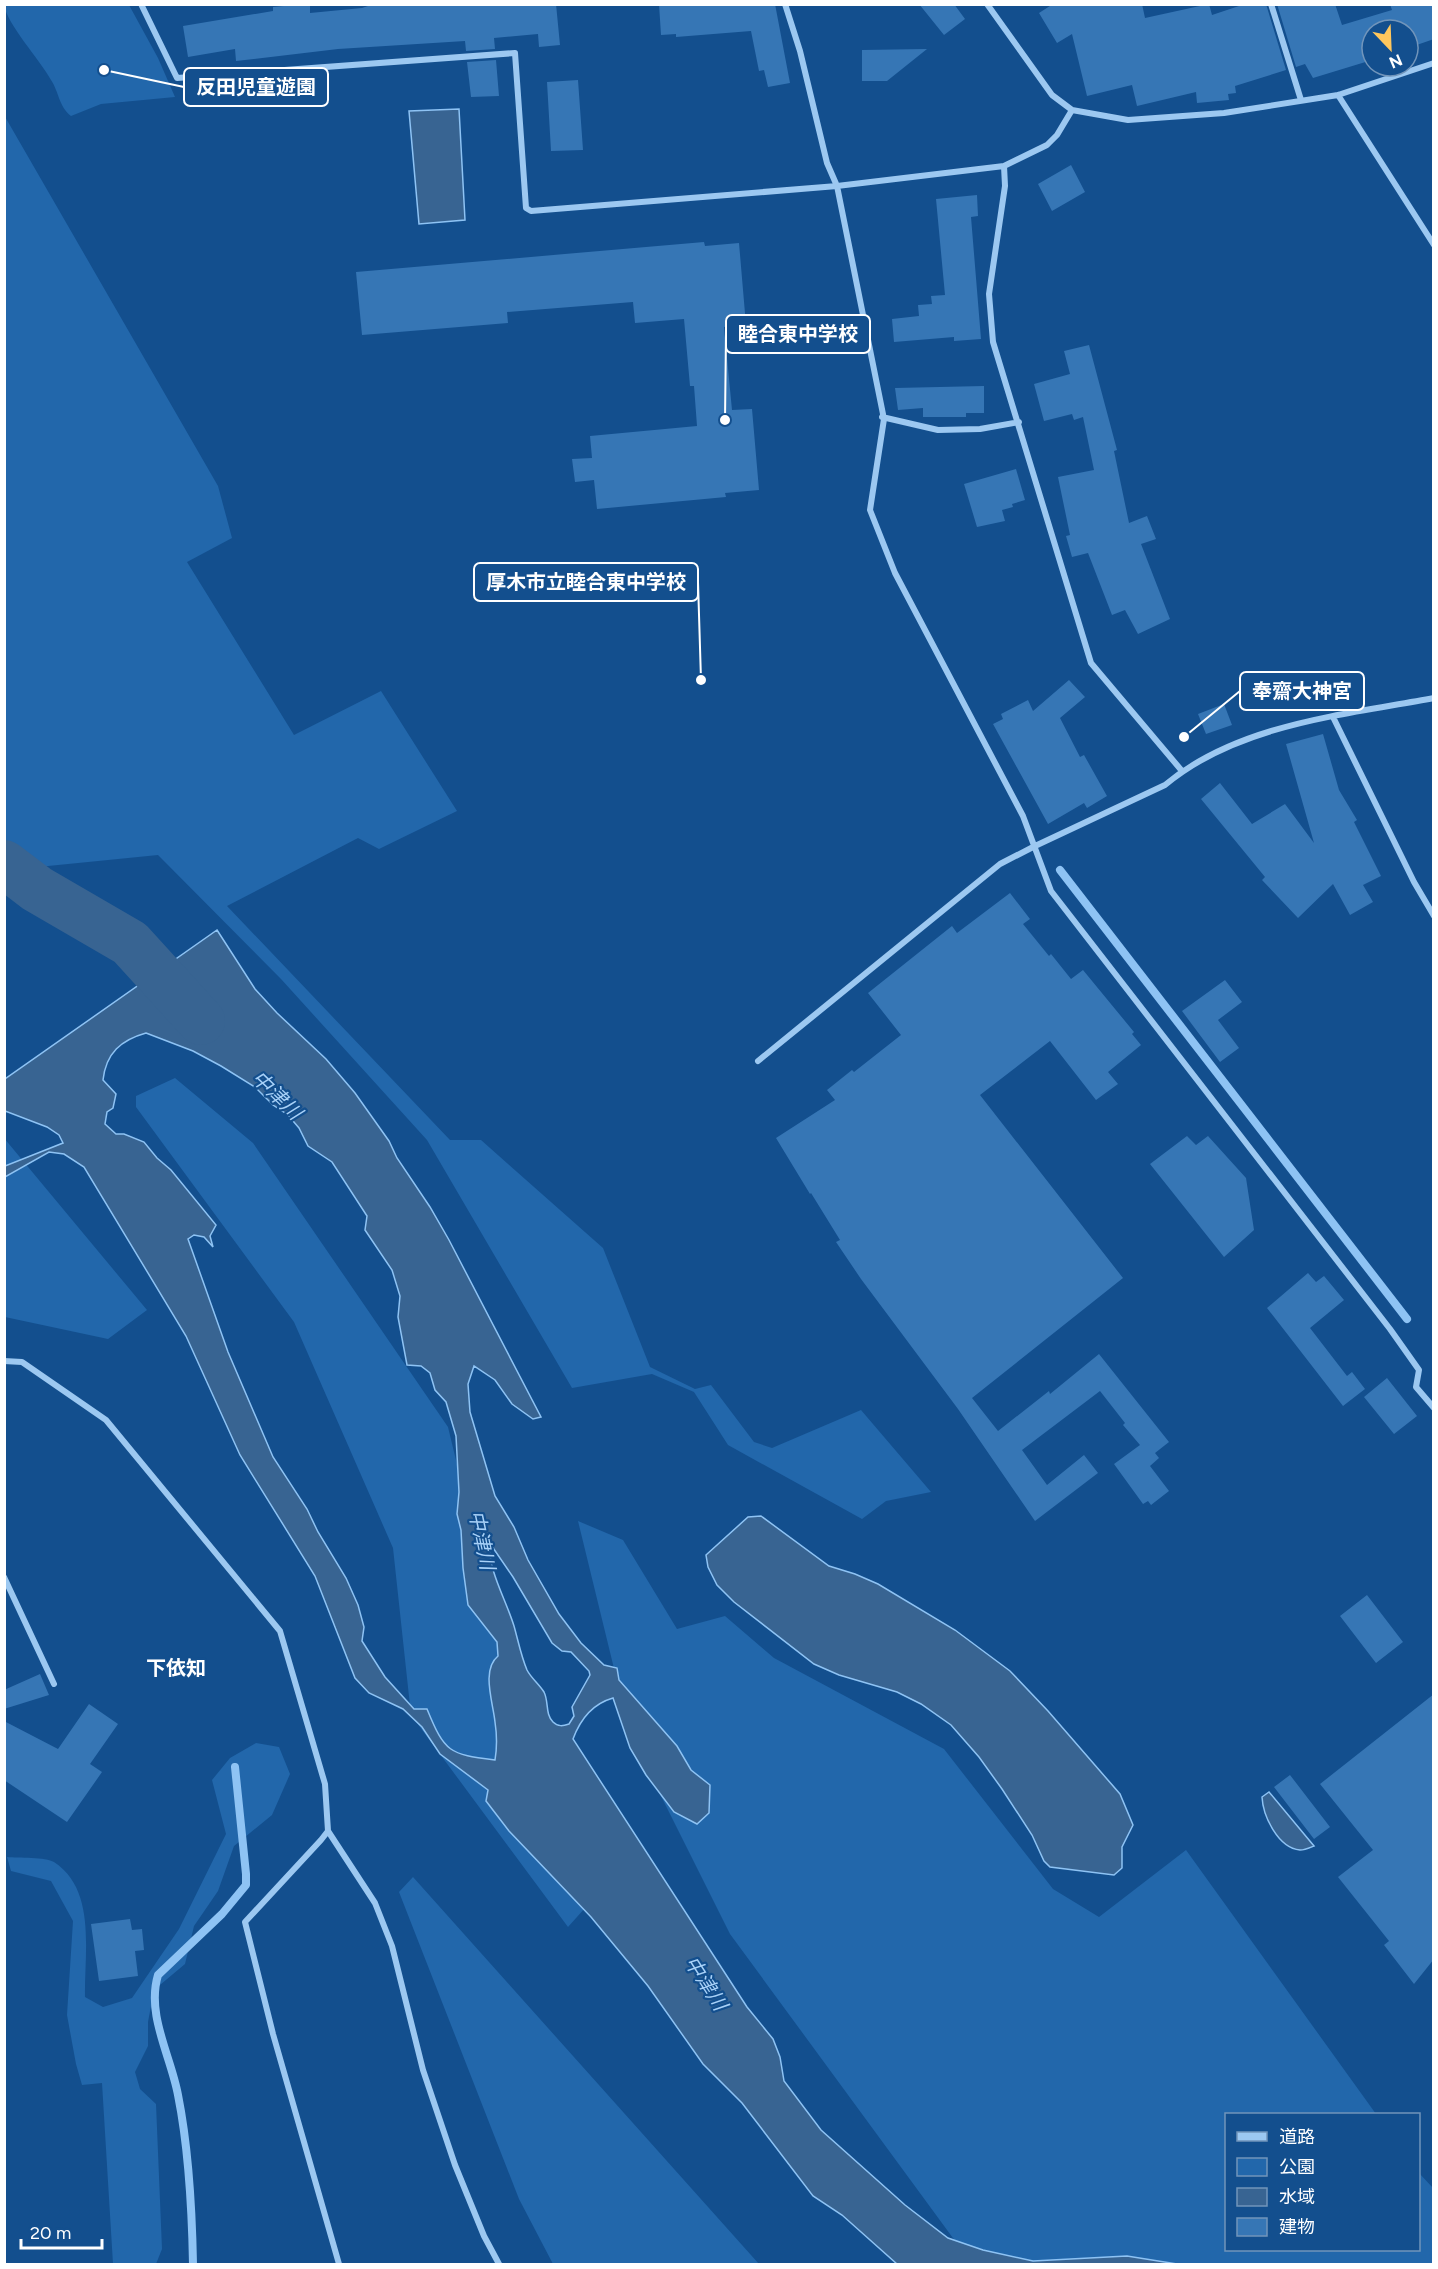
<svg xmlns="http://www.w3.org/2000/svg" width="1438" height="2269" font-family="Figtree,'Noto Sans JP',sans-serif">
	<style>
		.green { fill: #2267ab }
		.water { fill: #386492; stroke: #8ec3f4; stroke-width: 1.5; fill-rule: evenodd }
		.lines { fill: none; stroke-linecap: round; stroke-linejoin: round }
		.stream { stroke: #8ec3f4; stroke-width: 8 }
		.river { stroke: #386492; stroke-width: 48 }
		.building { fill: #3676b5 }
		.street { stroke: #9cc8f1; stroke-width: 6 }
		.labels { text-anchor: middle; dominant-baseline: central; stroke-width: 4.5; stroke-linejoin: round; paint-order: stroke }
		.water-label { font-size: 20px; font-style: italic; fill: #a8d1f8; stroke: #134f8e }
		.neighbourhood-label { font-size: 20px; font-weight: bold; fill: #fff; stroke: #134f8e }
		.leader { fill: none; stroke: #fff; stroke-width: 2 }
		.callout-dot { fill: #fff; stroke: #134f8e; stroke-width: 2 }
		.callout { fill: #134f8e; stroke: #fff; stroke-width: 2 }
		.callout-label { font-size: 20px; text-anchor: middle; font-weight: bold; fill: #fff }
	</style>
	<rect width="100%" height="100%" fill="#134f8e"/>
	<path class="green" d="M 4,5 L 129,5 L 158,58 L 175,97 L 101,104 L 71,116 C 59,107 59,92 51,80 C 40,60 7,24 4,5 Z
		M 4,115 L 218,486 L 232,538 L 187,562 L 294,735 L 381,691 L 457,811 L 379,849 L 358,838 L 227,906 L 450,1140 L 481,1140 L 603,1248 L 650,1367 L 695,1389 L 711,1385 L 754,1442 L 772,1448 L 861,1410 L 931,1492 L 886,1501 L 862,1519 L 728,1445 L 694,1392 L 652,1374 L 572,1388 L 427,1140 L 281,979 L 158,855 L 38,867 L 5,842 Z
		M 175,1078 L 253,1143 L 448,1427 L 526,1751 L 594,1898 L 568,1927 L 411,1715 L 393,1548 L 294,1322 L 136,1107 L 136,1096 Z
		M 4,1138 L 147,1310 L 108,1339 L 5,1317 Z
		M 578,1521 L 623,1540 L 677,1629 L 725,1616 L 774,1658 L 944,1749 L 1053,1889 L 1099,1917 L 1186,1850 L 1376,2114 L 1226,2114 L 1226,2250 L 1418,2250 L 1419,2173 L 1433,2188 L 1433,2264 L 972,2264 L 730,1934 L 630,1734 Z
		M 256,1743 L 279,1747 L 290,1774 L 272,1815 L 234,1846 L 218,1891 L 194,1926 L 185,1964 L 154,1990 L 148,2022 L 148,2046 L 135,2072 L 140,2089 L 156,2104 L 162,2249 L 156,2264 L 113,2264 L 102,2083 L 82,2085 L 76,2064 L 67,2015 L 73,1921 L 51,1881 L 11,1871 L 7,1857 C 18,1858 46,1857 54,1862 C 97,1890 84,1954 85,1997 L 103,2007 L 132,1998 L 179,1929 L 226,1834 L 212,1780 L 230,1758 Z
		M 413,1877 L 759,2264 L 553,2264 L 519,2199 L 399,1892 Z"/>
	<path class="water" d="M 459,109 L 465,220 L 419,224 L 409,111 Z
		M 217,930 L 255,989 L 277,1013 L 326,1059 L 355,1093 L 389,1141 L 397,1158 L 430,1207 L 449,1240 L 541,1417 L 533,1419 L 512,1404 L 495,1380 L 474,1366 L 468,1384 L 470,1412 L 495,1496 L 514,1527 L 528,1560 L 559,1614 L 581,1643 L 604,1665 L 617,1668 L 619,1680 L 677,1746 L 691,1770 L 710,1785 L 709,1813 L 697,1824 L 674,1812 L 646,1775 L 630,1748 L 613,1698 C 592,1704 580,1720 573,1739 L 747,2007 L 773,2039 L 780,2057 L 784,2081 L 821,2130 L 905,2205 L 948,2238 L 983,2250 L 1033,2261 L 1127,2256 L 1177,2264 L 897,2264 L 842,2215 L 813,2196 L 742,2103 L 703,2064 L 648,1986 L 591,1917 L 509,1831 L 486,1801 L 488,1790 L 440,1754 L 422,1727 L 403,1709 L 369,1693 L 355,1678 L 315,1576 L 240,1455 L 186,1336 L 84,1167 L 64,1154 L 49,1152 L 5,1177 L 5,1166 L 63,1143 L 59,1135 L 47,1127 L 5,1111 L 5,1079 ZM 146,1033 L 193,1051 L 221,1066 L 255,1087 L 273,1105 L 288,1115 L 299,1128 L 308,1146 L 332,1162 L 367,1216 L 365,1230 L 392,1270 L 400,1296 L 398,1317 L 407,1365 L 421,1366 L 430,1373 L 435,1390 L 446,1402 L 456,1436 L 459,1492 L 457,1514 L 461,1530 L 463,1568 L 468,1605 L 497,1642 L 498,1656 C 481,1670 493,1702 495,1722 C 497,1735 497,1748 495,1760 C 449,1754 445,1753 427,1709 L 414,1709 L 385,1677 L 362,1641 L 364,1627 L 358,1605 L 346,1578 L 318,1532 L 307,1509 L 273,1457 L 228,1352 L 188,1239 L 194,1235 L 204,1237 L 213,1247 L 210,1236 L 216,1225 L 171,1170 L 157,1158 L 144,1142 L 124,1134 L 116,1134 L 105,1124 L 107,1112 L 113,1108 L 116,1094 L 103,1080 C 106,1053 121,1040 146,1033 ZM 489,1542 L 513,1577 L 552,1643 L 562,1651 L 571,1652 L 589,1671 L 590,1675 L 572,1707 L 574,1716 L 569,1724 C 563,1726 558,1727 553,1722 C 545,1714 549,1702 544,1692 C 539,1684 531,1678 527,1670 C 521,1656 518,1640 514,1626 C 505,1597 489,1573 489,1542 Z
		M 761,1516 L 829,1566 L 855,1574 L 878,1584 L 955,1630 L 1010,1671 L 1048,1711 L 1120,1794 L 1133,1825 L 1122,1847 L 1122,1868 L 1114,1875 L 1050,1867 L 1044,1861 L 1032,1835 L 1002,1789 L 979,1757 L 951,1725 L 921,1704 L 897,1692 L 839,1675 L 814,1664 L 734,1602 L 717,1585 L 708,1567 L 706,1555 L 748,1517 Z
		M 1269,1792 L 1314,1846 C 1309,1848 1305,1850 1300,1850 C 1278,1848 1263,1816 1262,1797 Z"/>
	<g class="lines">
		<path class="stream" d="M 1060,870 L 1407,1319
			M 193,2264 C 192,2209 189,2150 178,2095 C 171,2056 146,2015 158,1975 L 222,1914 L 246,1885 L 246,1874 L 235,1767"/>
		<path class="river" d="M 4,864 L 37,889 L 130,943 L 201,1021"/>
	</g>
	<path class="building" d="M 305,4 L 310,4 L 310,13 L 362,8 L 368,6 L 368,4 L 556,4 L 560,45 L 539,47 L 538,34 L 494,38 L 495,49 L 466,51 L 465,41 L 338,49 L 236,61 L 235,49 L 188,57 L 183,26 L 273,11 L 273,7 Z
		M 659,4 L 775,4 L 790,83 L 768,87 L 764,70 L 759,71 L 751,31 L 676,37 L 676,34 L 661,35 Z
		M 919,4 L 954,4 L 965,19 L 944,35 Z
		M 1053,4 L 1142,4 L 1145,18 L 1209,4 L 1212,15 L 1245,4 L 1266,4 L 1286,70 L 1235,86 L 1236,93 L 1228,94 L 1229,100 L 1197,103 L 1196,92 L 1137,106 L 1132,85 L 1087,96 L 1072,34 L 1057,43 L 1039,13 Z
		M 1277,4 L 1335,4 L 1342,25 L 1392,10 L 1390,4 L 1434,4 L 1434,39 L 1408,48 L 1408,30 L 1372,30 L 1372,60 L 1313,78 L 1305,64 L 1296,67 Z
		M 927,49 L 887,81 L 862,81 L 862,50 Z
		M 496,60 L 499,96 L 471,97 L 467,62 Z
		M 578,80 L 583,150 L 551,151 L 547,82 Z
		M 1071,165 L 1085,192 L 1052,211 L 1038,184 Z
		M 977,195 L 978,216 L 971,217 L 981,339 L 954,341 L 954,337 L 894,342 L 892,319 L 919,316 L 918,305 L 932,304 L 931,296 L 945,295 L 936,199 Z
		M 704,242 L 705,246 L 739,243 L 746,325 L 724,327 L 732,410 L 752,409 L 759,490 L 725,493 L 726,497 L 597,509 L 594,480 L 575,482 L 572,459 L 592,458 L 590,436 L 697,426 L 694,386 L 690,386 L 684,319 L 635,323 L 633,302 L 507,312 L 508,323 L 362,335 L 356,272 Z
		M 1089,345 L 1117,450 L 1114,451 L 1129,523 L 1147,516 L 1156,539 L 1141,544 L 1170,619 L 1138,634 L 1125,610 L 1112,615 L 1088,553 L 1072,557 L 1066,536 L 1070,535 L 1058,477 L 1094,470 L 1083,417 L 1074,420 L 1072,414 L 1044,421 L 1034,384 L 1070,374 L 1064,351 Z
		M 984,386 L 984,413 L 966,413 L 966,417 L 923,417 L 923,408 L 898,410 L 895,388 Z
		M 1016,469 L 1025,500 L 1012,504 L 1013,507 L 1002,510 L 1005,521 L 977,527 L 964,484 Z
		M 1069,680 L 1085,697 L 1060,718 L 1080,757 L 1084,755 L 1107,796 L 1087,808 L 1084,803 L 1048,824 L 993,724 L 1003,719 L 1001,714 L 1028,700 L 1033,711 Z
		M 1224,704 L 1232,725 L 1206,734 L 1198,714 Z
		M 1323,734 L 1339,790 L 1357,820 L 1354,822 L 1381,876 L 1363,885 L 1373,902 L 1350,915 L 1333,884 L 1298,918 L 1262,880 L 1265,877 L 1201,799 L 1220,783 L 1252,824 L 1285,804 L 1314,843 L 1286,744 Z
		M 1010,893 L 1030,919 L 1023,924 L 1049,956 L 1051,954 L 1071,979 L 1083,970 L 1134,1032 L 1132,1034 L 1141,1045 L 1108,1072 L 1118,1084 L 1096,1100 L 1050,1041 L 980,1095 L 1123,1278 L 972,1398 L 998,1431 L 1049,1391 L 1050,1394 L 1099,1354 L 1169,1442 L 1155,1453 L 1159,1458 L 1150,1466 L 1169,1491 L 1151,1505 L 1148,1501 L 1143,1504 L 1114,1464 L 1140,1445 L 1123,1425 L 1125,1423 L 1100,1391 L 1022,1450 L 1047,1485 L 1084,1455 L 1098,1473 L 1035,1521 L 958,1409 L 861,1279 L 836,1242 L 840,1240 L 811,1193 L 810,1194 L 776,1138 L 835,1100 L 827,1090 L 852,1070 L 854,1072 L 901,1035 L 868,993 L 952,926 L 957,933 Z
		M 1225,980 L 1242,1002 L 1218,1020 L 1239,1048 L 1220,1062 L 1182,1011 Z
		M 1187,1136 L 1196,1145 L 1208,1136 L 1246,1178 L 1254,1230 L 1224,1257 L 1150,1164 Z
		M 1308,1273 L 1316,1282 L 1324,1276 L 1344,1300 L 1310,1328 L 1347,1376 L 1352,1372 L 1365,1389 L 1343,1406 L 1267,1308 Z
		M 1387,1378 L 1417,1416 L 1394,1434 L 1364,1397 Z
		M 1367,1595 L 1403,1642 L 1376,1663 L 1340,1616 Z
		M 40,1674 L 49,1695 L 4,1709 L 4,1690 Z
		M 1434,1694 L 1434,1959 L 1414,1984 L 1384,1945 L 1389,1941 L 1338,1877 L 1373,1850 L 1320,1784 Z
		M 89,1704 L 118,1724 L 90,1764 L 102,1772 L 67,1822 L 4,1780 L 4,1721 L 58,1749 Z
		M 1290,1775 L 1330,1827 L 1314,1839 L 1274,1787 Z
		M 130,1919 L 132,1930 L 142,1929 L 144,1950 L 135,1951 L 138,1976 L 99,1981 L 91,1924 Z"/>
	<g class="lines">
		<path class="street" d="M 141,4 L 177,78 L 515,53 L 526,208 L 531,211 L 837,186 L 1004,166 L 1047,145 L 1057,135 L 1072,110
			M 785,4 L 800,51 L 827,163 L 837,186 L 884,419 L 870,510 L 895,573 L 1023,816 L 1051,891 L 1390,1329 L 1419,1370 L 1416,1387 L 1434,1408
			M 987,4 L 1052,95 L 1072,110 L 1128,120 L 1224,113 L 1338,95 L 1434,63
			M 1271,4 L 1301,100
			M 1338,95 L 1434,245
			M 1004,166 L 1005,186 L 989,294 L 993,342 L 1091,663 L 1182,771
			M 882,417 L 938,430 L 980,429 L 1019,422
			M 1333,717 L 1414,882 L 1434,916
			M 758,1061 L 1000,864 L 1035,846 L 1165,785 C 1238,724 1343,715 1434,698
			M 4,1361 L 22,1362 L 106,1420 L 280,1631 L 325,1784 L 328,1831 L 375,1903 L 392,1946 L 423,2070 L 455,2165 L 484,2236 L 499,2264
			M 4,1577 L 54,1684
			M 328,1831 L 321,1840 L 245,1922 L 273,2034 L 339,2264"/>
	</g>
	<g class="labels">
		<g class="water-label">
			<text transform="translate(277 1095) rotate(44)">中津川</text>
			<text transform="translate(482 1540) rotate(78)">中津川</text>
			<text transform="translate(706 1983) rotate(57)">中津川</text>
		</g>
		<g class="neighbourhood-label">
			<text x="176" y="1668">下依知</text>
		</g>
	</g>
	<path class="leader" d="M104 70L184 87M725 420L726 334M701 680L698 582M1184 737L1240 691"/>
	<g class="callout-dot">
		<circle cx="104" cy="70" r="6"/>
		<circle cx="725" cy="420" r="6"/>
		<circle cx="701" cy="680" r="6"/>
		<circle cx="1184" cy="737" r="6"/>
	</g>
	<g class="callout">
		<rect x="184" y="68" width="144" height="38" rx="6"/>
		<rect x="726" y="315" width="144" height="38" rx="6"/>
		<rect x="474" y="563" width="224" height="38" rx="6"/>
		<rect x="1240" y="672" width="124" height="38" rx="6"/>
	</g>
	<g class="callout-label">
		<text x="256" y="94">反田児童遊園</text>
		<text x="798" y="341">睦合東中学校</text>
		<text x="586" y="589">厚木市立睦合東中学校</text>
		<text x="1302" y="698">奉齋大神宮</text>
	</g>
	<rect width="1438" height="2269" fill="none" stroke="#ffffff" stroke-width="12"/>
	<rect x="1225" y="2113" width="195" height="138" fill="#134f8e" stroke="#7195bb" stroke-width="1.5"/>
	<rect x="1237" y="2132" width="30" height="9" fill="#9cc8f1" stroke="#7195bb" stroke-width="1.5"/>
	<text x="1279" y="2143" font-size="18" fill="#ffffff">道路</text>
	<rect x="1237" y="2158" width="30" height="18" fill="#2267ab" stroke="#7195bb" stroke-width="1.5"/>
	<text x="1279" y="2173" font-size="18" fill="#ffffff">公園</text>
	<rect x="1237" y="2188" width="30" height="18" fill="#386492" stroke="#7195bb" stroke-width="1.5"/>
	<text x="1279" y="2203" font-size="18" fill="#ffffff">水域</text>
	<rect x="1237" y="2218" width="30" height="18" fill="#3676b5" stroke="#7195bb" stroke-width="1.5"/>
	<text x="1279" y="2233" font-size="18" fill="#ffffff">建物</text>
	<g transform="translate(1390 48) rotate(157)"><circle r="28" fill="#134f8e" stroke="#7195bb" stroke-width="1.5"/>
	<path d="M0-4.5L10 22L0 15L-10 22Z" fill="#ffc75d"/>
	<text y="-9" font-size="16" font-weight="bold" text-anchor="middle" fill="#ffffff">N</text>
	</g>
	<path d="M21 2239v9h81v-9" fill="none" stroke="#ffffff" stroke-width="3"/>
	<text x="30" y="2239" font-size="18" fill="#ffffff" stroke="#134f8e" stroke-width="4.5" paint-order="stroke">20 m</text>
</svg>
